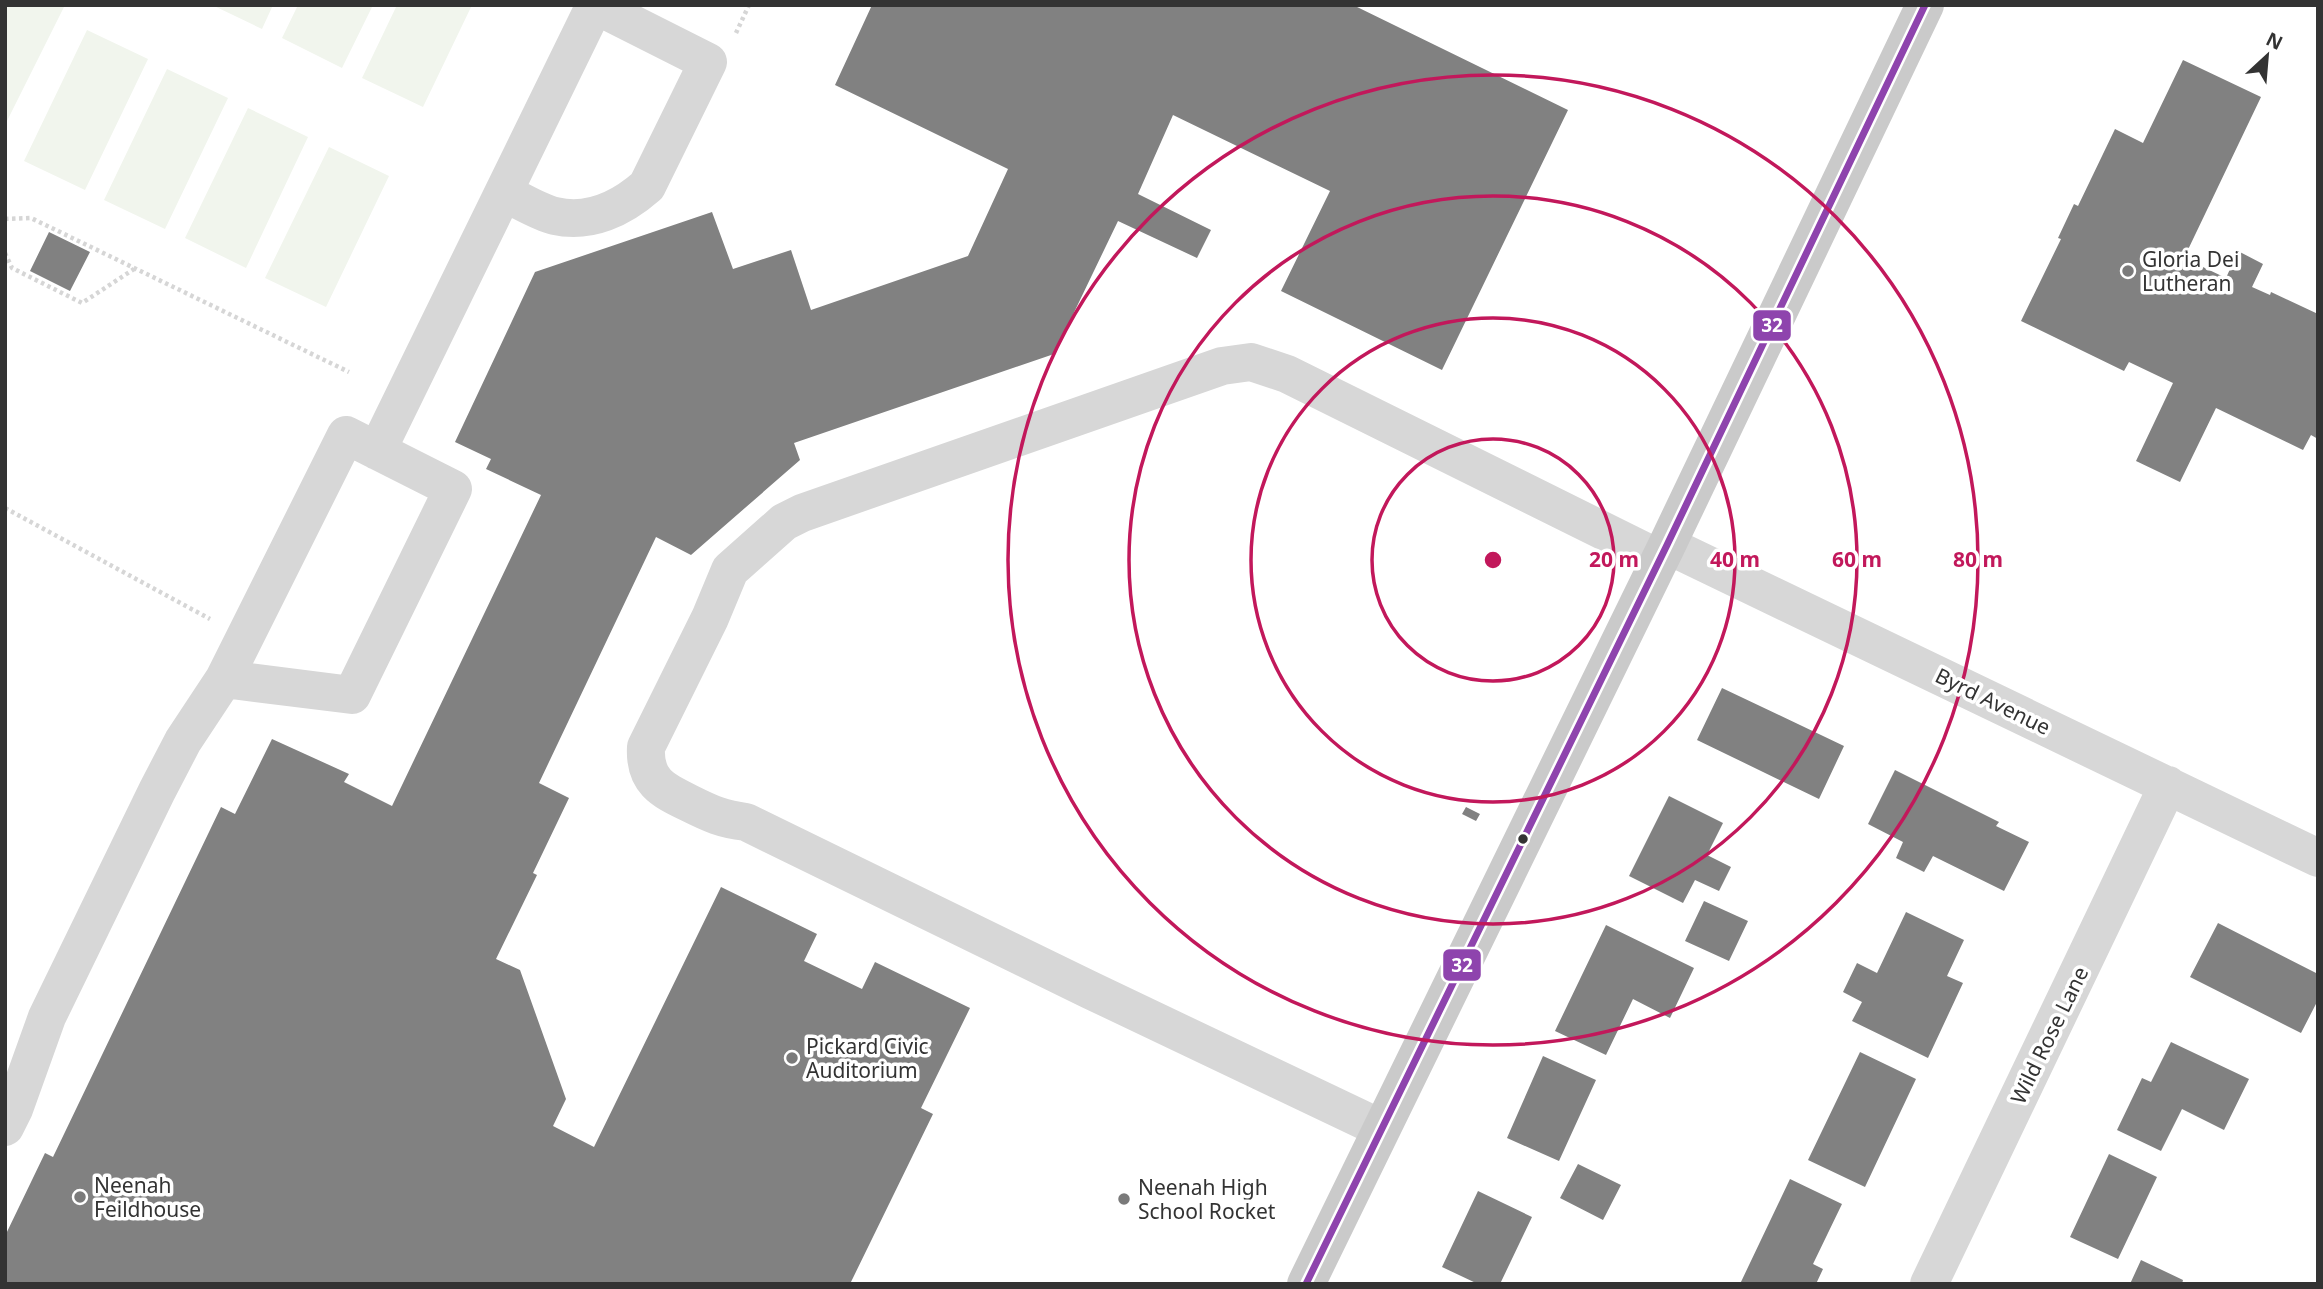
<svg xmlns="http://www.w3.org/2000/svg" width="2323" height="1289" font-family="'Noto Sans',sans-serif">
	<style>
		.green { fill: #f1f5ed }
		.building { fill: #818181 }
		.lines { fill: none; stroke-linecap: round; stroke-linejoin: round }
		.path { stroke: #d6d6d6; stroke-width: 4.5; stroke-dasharray: 3.5 3.5; stroke-linecap: butt }
		.minor { stroke: #d7d7d7; stroke-width: 38 }
		.major { stroke: #cacaca; stroke-width: 38 }
		.bus-1-casing { stroke: #fff; stroke-width: 12 }
		.bus-1 { stroke: #8e44ad; stroke-width: 7 }
		.ring { fill: none; stroke: #c2185b; stroke-width: 3.5 }
		.poi-dot { fill: #7a7a7a; stroke: #fff; stroke-width: 2.5 }
		.bus-dot { fill: #333; stroke: #fff; stroke-width: 2.5 }
		.labels { text-anchor: middle; dominant-baseline: central; stroke-width: 7; stroke-linejoin: round; paint-order: stroke }
		.poi-label { font-size: 21px; fill: #333; stroke: #fff; text-anchor: start }
		.street-label { font-size: 21px; fill: #333; stroke: #fff }
		.centre { fill: #c2185b; stroke: #fff; stroke-width: 3.5 }
		.ring-label { font-size: 21px; text-anchor: middle; font-weight: bold; fill: #c2185b; stroke: #fff; stroke-width: 7; stroke-linejoin: round; paint-order: stroke }
		.line-badge { stroke: #fff; stroke-width: 2.5 }
		.badge-label { font-size: 19px; text-anchor: middle; font-weight: bold; fill: #fff }
	</style>
	<rect width="100%" height="100%" fill="#fff"/>
	<path class="green" d="M 5,5 L 65,5 L 5,125 Z
		M 212,5 L 273,5 L 262,29 Z
		M 298,5 L 373,5 L 342,68 L 282,38 Z
		M 397,5 L 472,5 L 423,107 L 362,78 Z
		M 87,30 L 148,59 L 85,190 L 24,161 Z
		M 167,69 L 228,98 L 165,229 L 104,200 Z
		M 248,108 L 308,137 L 246,268 L 185,238 Z
		M 329,147 L 389,176 L 326,307 L 265,278 Z"/>
	<path class="building" d="M 872,5 L 1353,5 L 1568,110 L 1442,370 L 1281,291 L 1330,191 L 1173,115 L 1138,194 L 1211,230 L 1197,258 L 1118,221 L 1054,354 L 794,443 L 800,460 L 691,555 L 656,537 L 539,783 L 569,798 L 533,873 L 537,875 L 496,959 L 520,970 L 566,1099 L 553,1126 L 594,1147 L 721,887 L 817,934 L 804,961 L 862,989 L 875,962 L 970,1008 L 921,1108 L 933,1114 L 850,1284 L 5,1284 L 5,1236 L 45,1153 L 53,1157 L 221,807 L 235,814 L 272,739 L 349,774 L 344,782 L 392,806 L 541,495 L 486,469 L 491,459 L 455,442 L 535,272 L 712,212 L 733,269 L 791,250 L 811,310 L 968,256 L 1008,169 L 835,85 Z
		M 2183,60 L 2261,97 L 2184,258 L 2226,278 L 2238,251 L 2263,264 L 2252,287 L 2270,295 L 2271,292 L 2318,314 L 2318,439 L 2311,435 L 2303,450 L 2216,408 L 2180,482 L 2136,461 L 2173,383 L 2129,362 L 2124,371 L 2021,321 L 2061,239 L 2058,238 L 2074,204 L 2078,206 L 2115,129 L 2143,143 Z
		M 49,232 L 90,252 L 70,291 L 30,271 Z
		M 1722,688 L 1844,746 L 1819,799 L 1697,740 Z
		M 1895,770 L 1999,822 L 1996,826 L 2029,842 L 2004,891 L 1933,856 L 1924,872 L 1896,858 L 1903,842 L 1868,824 Z
		M 1669,796 L 1723,823 L 1707,855 L 1731,867 L 1719,891 L 1695,880 L 1683,903 L 1629,876 Z
		M 1466,807 L 1480,814 L 1476,821 L 1462,814 Z
		M 1704,901 L 1748,921 L 1729,961 L 1685,941 Z
		M 1906,912 L 1964,940 L 1947,976 L 1963,983 L 1928,1058 L 1852,1021 L 1862,1002 L 1843,992 L 1857,963 L 1877,973 Z
		M 2218,923 L 2318,974 L 2318,1000 L 2301,1033 L 2190,977 Z
		M 1606,925 L 1694,968 L 1670,1018 L 1633,999 L 1606,1055 L 1555,1031 Z
		M 2171,1042 L 2249,1079 L 2224,1130 L 2182,1109 L 2161,1151 L 2117,1130 L 2142,1078 L 2151,1082 Z
		M 1860,1052 L 1916,1079 L 1865,1187 L 1808,1160 Z
		M 1543,1056 L 1596,1080 L 1559,1161 L 1507,1138 Z
		M 2109,1154 L 2157,1177 L 2118,1259 L 2070,1237 Z
		M 1578,1164 L 1621,1185 L 1603,1220 L 1560,1198 Z
		M 1790,1179 L 1842,1204 L 1813,1264 L 1823,1269 L 1816,1284 L 1740,1284 Z
		M 1478,1191 L 1532,1217 L 1500,1284 L 1478,1284 L 1442,1267 Z
		M 2141,1260 L 2183,1280 L 2182,1284 L 2130,1284 Z"/>
	<g class="lines">
		<path class="path" d="M 736,33 L 749,5
			M 5,219 L 31,218 L 349,372
			M 5,253 L 12,268 L 82,303 L 134,269
			M 5,508 L 210,619"/>
		<path class="minor" d="M 504,193 C 520,200 538,212 555,216 C 590,224 622,208 647,186 L 708,62 L 595,5
			M 377,451 L 595,5
			M 1667,545 L 2318,858
			M 5,1127 L 14,1109 L 47,1017 L 157,791 L 183,741 L 224,679 L 346,435 L 453,489 L 352,695 L 224,679
			M 1380,1128 L 1090,990 L 746,822 C 722,819 711,814 689,803 C 662,790 644,781 646,747 L 710,618 L 730,570 L 784,522 L 802,513 L 1222,366 L 1251,362 L 1287,374 L 1660,559
			M 1929,1284 L 2168,785"/>
		<path class="major" d="M 1306,1284 L 1667,545 L 1925,5"/>
		<g class="bus-1-casing">
			<path id="bus-1" d="M 1306,1284 L 1667,545 L 1925,5"/>
		</g>
		<use href="#bus-1" class="bus-1"/>
	</g>
	<g class="ring">
		<circle cx="1493" cy="560" r="121"/>
		<circle cx="1493" cy="560" r="242"/>
		<circle cx="1493" cy="560" r="364"/>
		<circle cx="1493" cy="560" r="485"/>
	</g>
	<g class="poi-dot">
		<circle cx="2128" cy="271" r="7"/>
		<circle cx="792" cy="1058" r="7"/>
		<circle cx="80" cy="1197" r="7"/>
		<circle cx="1124" cy="1199" r="7"/>
	</g>
	<circle class="bus-dot" cx="1523" cy="839" r="6"/>
	<g class="labels">
		<g class="poi-label">
			<text x="2142" y="259">Gloria Dei<tspan x="2142" dy="24">Lutheran</tspan></text>
			<text x="806" y="1046">Pickard Civic<tspan x="806" dy="24">Auditorium</tspan></text>
			<text x="94" y="1185">Neenah<tspan x="94" dy="24">Feildhouse</tspan></text>
			<text x="1138" y="1187">Neenah High<tspan x="1138" dy="24">School Rocket</tspan></text>
		</g>
		<g class="street-label">
			<text transform="translate(1993 701) rotate(26)">Byrd Avenue</text>
			<text transform="translate(2049 1035) rotate(-64)">Wild Rose Lane</text>
		</g>
	</g>
	<circle cx="1493" cy="560" r="10" class="centre"/>
	<g class="ring-label">
		<text x="1614" y="567">20 m</text>
		<text x="1735" y="567">40 m</text>
		<text x="1857" y="567">60 m</text>
		<text x="1978" y="567">80 m</text>
	</g>
	<g class="line-badge">
		<rect x="1752" y="309" width="40" height="33" rx="7" fill="#8e44ad"/>
		<rect x="1442" y="948" width="40" height="34" rx="7" fill="#8e44ad"/>
	</g>
	<g class="badge-label">
		<text x="1772" y="332">32</text>
		<text x="1462" y="972">32</text>
	</g>
	<rect width="2323" height="1289" fill="none" stroke="#333333" stroke-width="14"/>
	<g transform="translate(2267 56) rotate(26)" stroke="#ffffff" stroke-width="5" paint-order="stroke">
	<path d="M0-5L12 26L0 18L-12 26Z" fill="#333333"/>
	<text y="-10" font-size="19" font-weight="bold" text-anchor="middle" fill="#333333">N</text>
	</g>
</svg>
